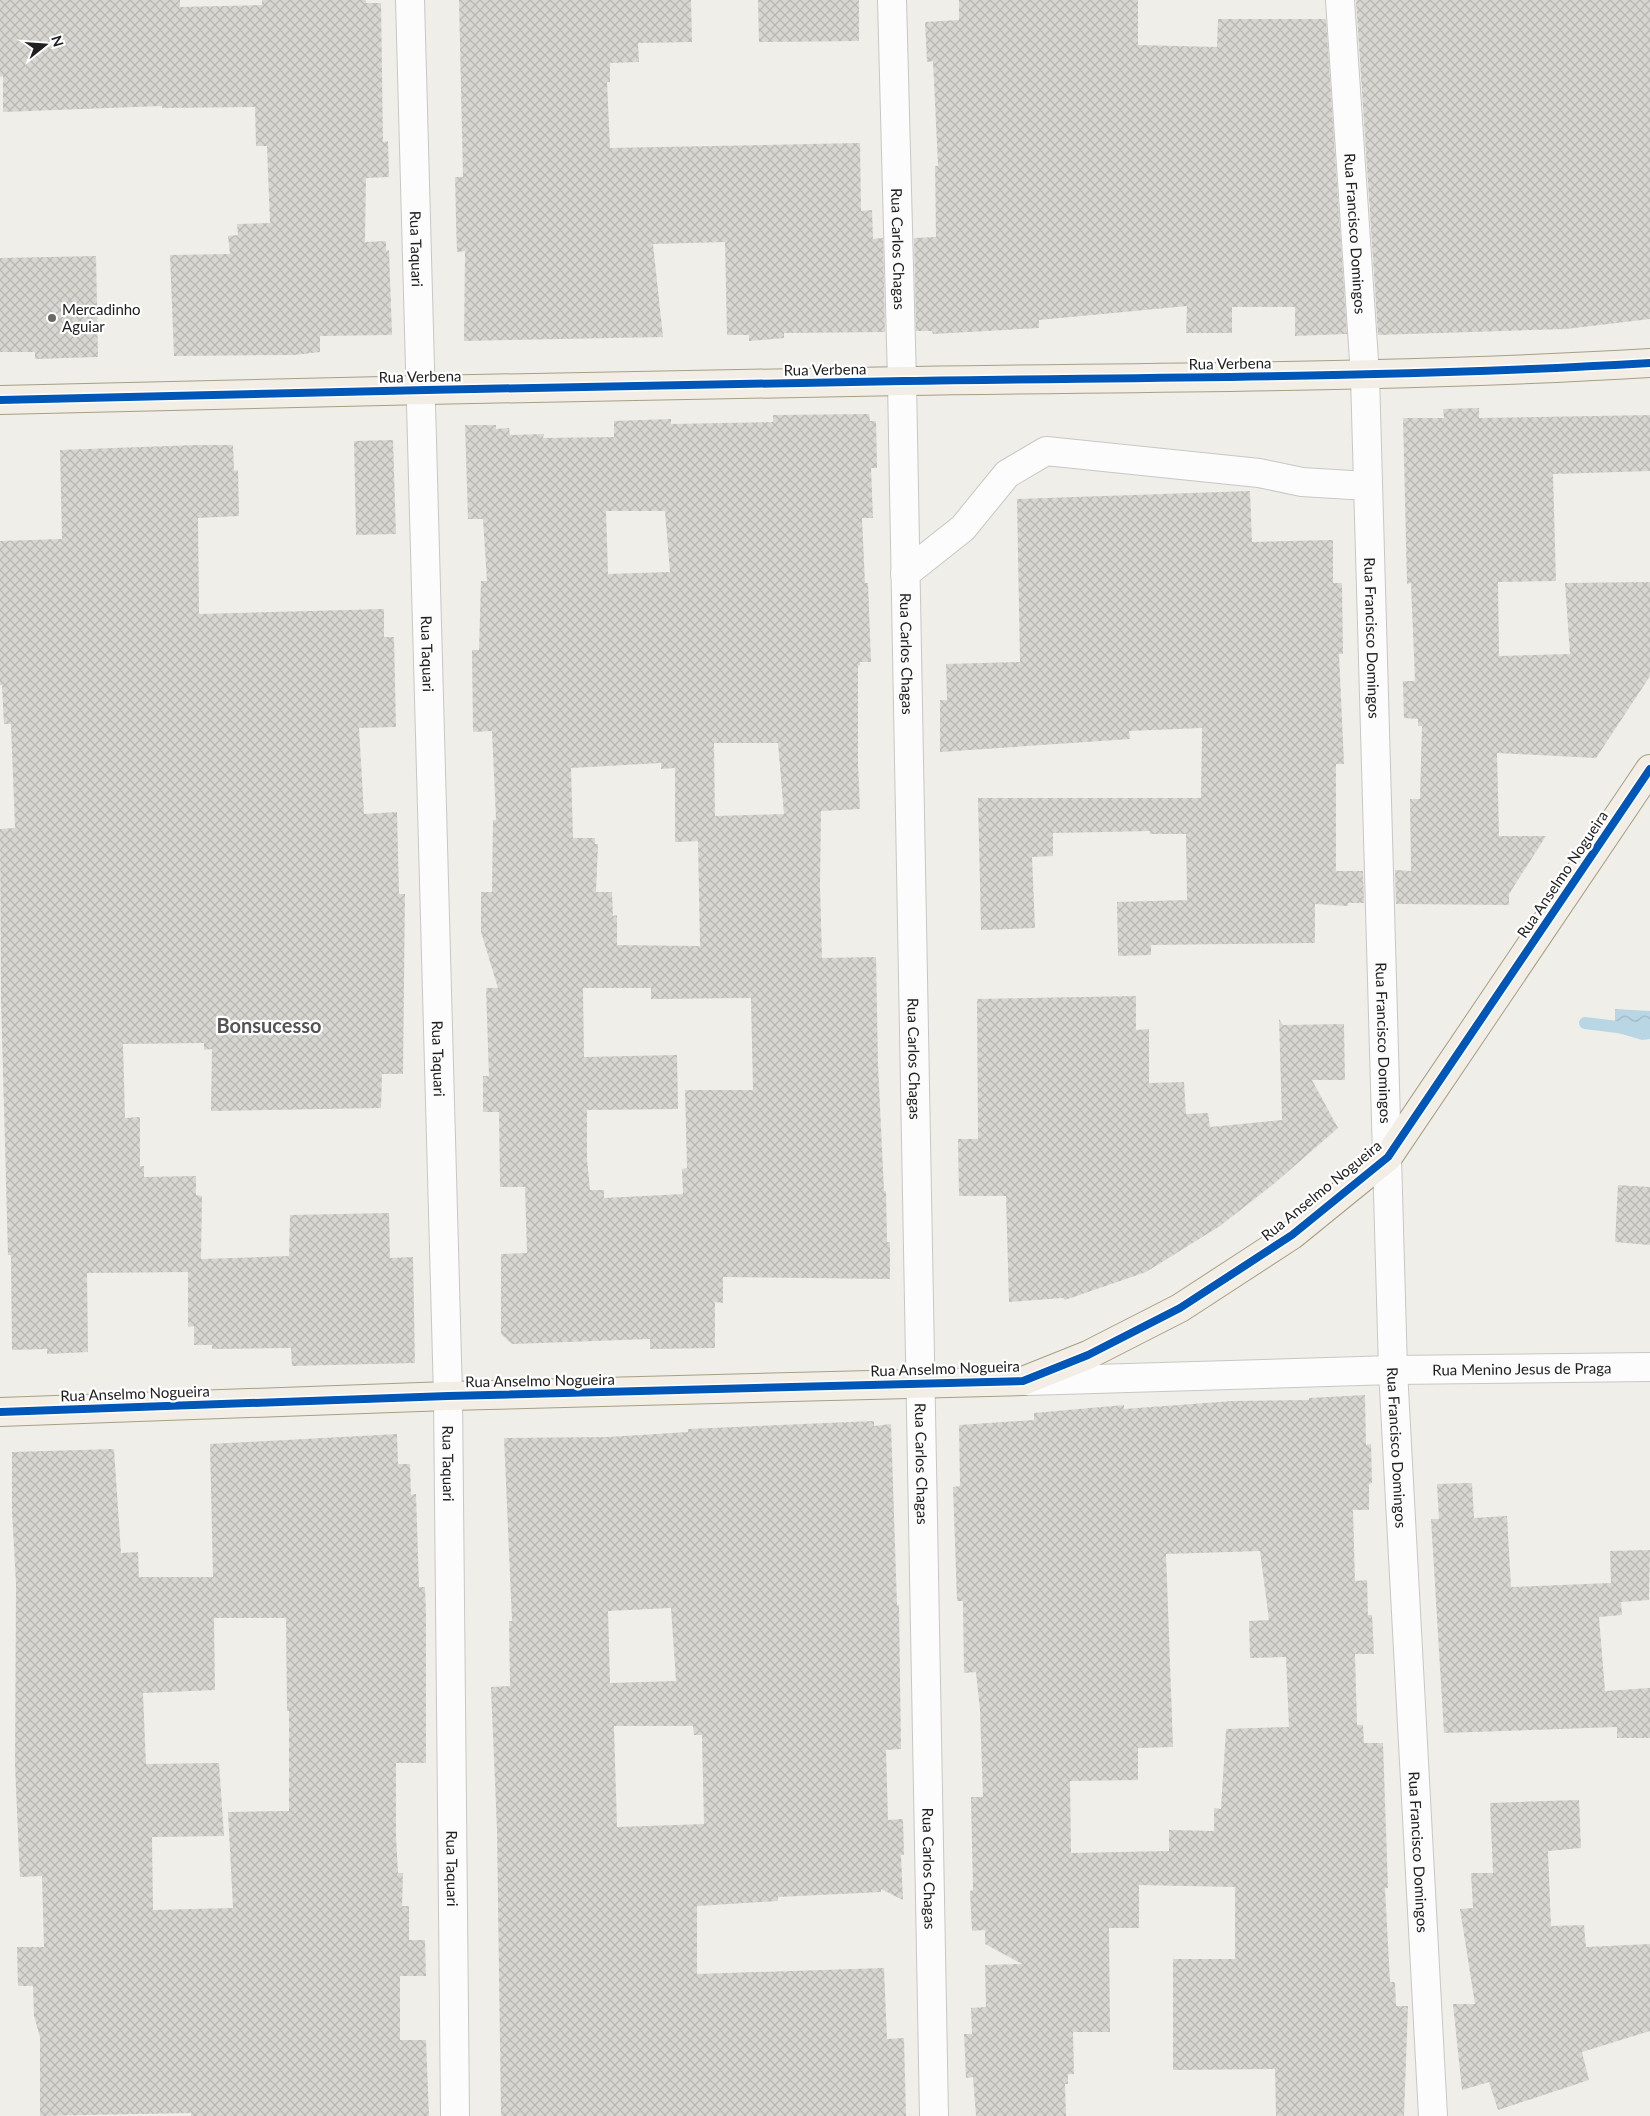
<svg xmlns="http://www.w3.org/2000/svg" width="1650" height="2116" font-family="Lato,sans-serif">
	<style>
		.water { fill: url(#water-waves) }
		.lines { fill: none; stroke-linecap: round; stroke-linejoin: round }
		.stream { stroke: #b9d6e5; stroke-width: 12 }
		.building { fill: url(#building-cross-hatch); fill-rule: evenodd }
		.minor-casing { stroke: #c7c7c5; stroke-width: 30 }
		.major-casing { stroke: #a59f85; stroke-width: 30 }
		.minor { stroke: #fdfcfc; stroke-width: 28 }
		.major { stroke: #f2eee6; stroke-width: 28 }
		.cycleway-casing { stroke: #fff; stroke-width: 11 }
		.cycleway { stroke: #0057b8; stroke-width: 8 }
		.poi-dot { fill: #686866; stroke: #fff; stroke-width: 2 }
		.labels { text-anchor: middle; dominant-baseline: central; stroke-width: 4.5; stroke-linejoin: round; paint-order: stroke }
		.street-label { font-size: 15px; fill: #202020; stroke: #fff }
		.poi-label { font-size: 15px; fill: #202020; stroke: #fff; text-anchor: start }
		.district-label { font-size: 20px; font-weight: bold; fill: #535353; stroke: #fff }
	</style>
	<defs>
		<pattern id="water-waves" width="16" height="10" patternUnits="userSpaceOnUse" patternTransform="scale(1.25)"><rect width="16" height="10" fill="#b9d6e5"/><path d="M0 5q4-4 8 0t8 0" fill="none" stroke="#9fb7c4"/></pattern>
		<pattern id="building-cross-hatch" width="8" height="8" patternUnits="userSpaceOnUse" patternTransform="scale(1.25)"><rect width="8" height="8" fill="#d8d6d1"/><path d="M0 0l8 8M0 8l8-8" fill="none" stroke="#b9b7b3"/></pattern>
	</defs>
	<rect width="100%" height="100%" fill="#efeee9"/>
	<path class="water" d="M 1615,1009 L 1650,1011 L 1650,1039 L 1642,1040 L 1615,1032 Z"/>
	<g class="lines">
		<path class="stream" d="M 1585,1023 L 1650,1031"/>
	</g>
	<path class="building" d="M 0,0 L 180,0 L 180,7 L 262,5 L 262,0 L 366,0 L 366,3 L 381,3 L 383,142 L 388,141 L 389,177 L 366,178 L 365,242 L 386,241 L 386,251 L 389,250 L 392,335 L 320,336 L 320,352 L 294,355 L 174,356 L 170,255 L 230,254 L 228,236 L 238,235 L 237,224 L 270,223 L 267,146 L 256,146 L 255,107 L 162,108 L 162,106 L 3,112 L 3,76 L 0,77 Z
		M 459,0 L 691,0 L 692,42 L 638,43 L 639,62 L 610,63 L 610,82 L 607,82 L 610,148 L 860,143 L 861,211 L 872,210 L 873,239 L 883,238 L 885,332 L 784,333 L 784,338 L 749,341 L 749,335 L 727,335 L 725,242 L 653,244 L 663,337 L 464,341 L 465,251 L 457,252 L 456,220 L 455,177 L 463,177 Z
		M 758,0 L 859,0 L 859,41 L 759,42 Z
		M 959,0 L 1138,0 L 1138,45 L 1217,47 L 1218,19 L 1326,19 L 1347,334 L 1295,336 L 1295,307 L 1232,307 L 1232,333 L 1186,333 L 1187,306 L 1039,320 L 1039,328 L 933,334 L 932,331 L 916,331 L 914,238 L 936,237 L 935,166 L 938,166 L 933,61 L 927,62 L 925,22 L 959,20 Z
		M 1356,0 L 1650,0 L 1650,319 L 1566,329 L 1378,335 Z
		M 96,256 L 98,357 L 35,359 L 35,352 L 0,352 L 0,258 Z
		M 1479,408 L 1479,418 L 1650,415 L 1650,471 L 1553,474 L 1556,581 L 1498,582 L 1499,656 L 1570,654 L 1565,583 L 1650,582 L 1650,676 L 1596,758 L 1497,753 L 1499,836 L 1546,836 L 1509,894 L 1509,905 L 1396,904 L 1395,870 L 1411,871 L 1410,799 L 1420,799 L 1422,726 L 1418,726 L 1418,719 L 1404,718 L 1403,681 L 1415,681 L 1411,583 L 1407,584 L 1403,418 L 1444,418 L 1443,409 Z
		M 869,414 L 870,421 L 876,421 L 877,468 L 871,468 L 873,518 L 862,518 L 865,583 L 868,583 L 871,662 L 860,662 L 860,665 L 858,666 L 858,764 L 860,809 L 821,811 L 820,886 L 822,958 L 876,957 L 878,1065 L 884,1191 L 886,1191 L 887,1242 L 890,1242 L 890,1279 L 723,1277 L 723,1303 L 715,1302 L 715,1348 L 650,1349 L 650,1339 L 512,1344 L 501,1334 L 501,1254 L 527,1253 L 525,1187 L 500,1187 L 499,1112 L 483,1112 L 483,1076 L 489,1076 L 486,988 L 498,988 L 481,932 L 481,892 L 492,892 L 493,820 L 496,820 L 492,731 L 473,732 L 472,650 L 479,650 L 481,581 L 487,581 L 483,519 L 468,519 L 465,425 L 496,425 L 496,429 L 509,428 L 510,435 L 544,434 L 543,438 L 614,437 L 614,421 L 671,419 L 671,424 L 773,422 L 773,415 ZM 606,511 L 665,511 L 670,572 L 608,574 ZM 714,743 L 778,743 L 784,814 L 715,816 ZM 661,763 L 661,769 L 675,768 L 675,842 L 698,841 L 700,946 L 617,945 L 617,915 L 613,916 L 612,892 L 596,892 L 598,844 L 595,844 L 595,838 L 573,838 L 571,768 ZM 583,988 L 651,988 L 651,999 L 751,998 L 753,1090 L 685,1090 L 687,1168 L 682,1169 L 683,1194 L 604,1198 L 604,1190 L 590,1190 L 587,1159 L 587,1110 L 678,1109 L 677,1055 L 584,1057 Z
		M 393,440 L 396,534 L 356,535 L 354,441 Z
		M 196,445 L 233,445 L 234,471 L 238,470 L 239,516 L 198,518 L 199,614 L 384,609 L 384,637 L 394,637 L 396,727 L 359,728 L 364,814 L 397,812 L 399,894 L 405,894 L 403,1074 L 382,1074 L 381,1108 L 211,1111 L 212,1049 L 204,1050 L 204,1043 L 123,1044 L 125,1118 L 140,1117 L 140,1166 L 144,1166 L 144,1177 L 196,1176 L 196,1195 L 202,1196 L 201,1259 L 289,1256 L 290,1215 L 389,1213 L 390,1258 L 413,1257 L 415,1363 L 292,1366 L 291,1348 L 212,1349 L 212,1345 L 194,1345 L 194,1326 L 188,1327 L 188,1272 L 87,1273 L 88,1352 L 47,1354 L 47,1349 L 12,1350 L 11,1255 L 8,1255 L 1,998 L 0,829 L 15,828 L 11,724 L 4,724 L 2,685 L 0,685 L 0,541 L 62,539 L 60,450 Z
		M 1250,491 L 1252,542 L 1333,540 L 1333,583 L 1342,583 L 1343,654 L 1339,654 L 1344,764 L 1336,764 L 1336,871 L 1363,871 L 1364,903 L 1348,903 L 1348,906 L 1315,904 L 1315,943 L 1151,945 L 1151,955 L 1118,956 L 1117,902 L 1187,900 L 1186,834 L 1150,834 L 1150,831 L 1053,833 L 1053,856 L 1032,857 L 1035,928 L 981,930 L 978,798 L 1201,798 L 1202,728 L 1129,731 L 1130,739 L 940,752 L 940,700 L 947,700 L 946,664 L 1020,662 L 1017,499 Z
		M 1136,996 L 1136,1030 L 1149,1029 L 1149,1083 L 1184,1082 L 1186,1114 L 1208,1113 L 1210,1127 L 1282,1120 L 1279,1019 L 1283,1025 L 1344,1024 L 1345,1080 L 1312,1080 L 1338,1128 L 1276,1182 L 1220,1226 L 1146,1272 L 1065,1300 L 1063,1298 L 1009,1302 L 1006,1196 L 959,1196 L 958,1139 L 978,1139 L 977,999 Z
		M 1618,1185 L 1650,1187 L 1650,1245 L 1615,1242 Z
		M 1365,1395 L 1366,1445 L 1371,1444 L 1372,1483 L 1369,1484 L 1369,1510 L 1353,1510 L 1355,1581 L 1367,1580 L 1368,1615 L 1372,1615 L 1374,1654 L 1355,1654 L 1357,1725 L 1363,1725 L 1364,1743 L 1383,1743 L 1388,1888 L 1385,1888 L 1390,1982 L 1395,1982 L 1396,2006 L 1408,2006 L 1404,2116 L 1276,2116 L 1275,2069 L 1173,2070 L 1173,1959 L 1235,1959 L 1235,1887 L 1139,1885 L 1139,1928 L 1109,1928 L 1110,2032 L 1073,2032 L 1074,2074 L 1068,2074 L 1068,2084 L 1065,2084 L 1066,2116 L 976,2116 L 973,2077 L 966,2078 L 964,2034 L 972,2034 L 971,2008 L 986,2007 L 985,1965 L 1022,1964 L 985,1944 L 985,1930 L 972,1931 L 970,1891 L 973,1890 L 971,1797 L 983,1797 L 980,1710 L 976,1672 L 964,1673 L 963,1601 L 957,1601 L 953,1487 L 960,1486 L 959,1425 L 1034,1420 L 1034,1413 L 1124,1405 L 1124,1409 L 1233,1401 L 1309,1400 L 1309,1398 ZM 1260,1551 L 1269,1620 L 1249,1621 L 1250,1658 L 1286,1657 L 1289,1727 L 1226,1729 L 1221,1809 L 1214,1808 L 1214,1831 L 1169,1830 L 1169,1851 L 1071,1853 L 1070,1781 L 1138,1780 L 1138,1748 L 1173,1747 L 1166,1554 Z
		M 874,1421 L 874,1426 L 891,1424 L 897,1605 L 899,1605 L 901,1749 L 886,1750 L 888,1820 L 903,1819 L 904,1855 L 901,1855 L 903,1900 L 881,1889 L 881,1892 L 778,1897 L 778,1901 L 697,1906 L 697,1974 L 884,1968 L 887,2039 L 904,2038 L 906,2116 L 501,2116 L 497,1830 L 491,1687 L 510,1686 L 509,1621 L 512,1621 L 504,1438 L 608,1437 L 688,1432 L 688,1429 ZM 671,1608 L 676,1681 L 610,1683 L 608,1611 ZM 614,1726 L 693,1726 L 694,1735 L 702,1735 L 704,1824 L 617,1827 Z
		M 397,1434 L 398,1464 L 410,1464 L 411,1495 L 416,1494 L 419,1587 L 425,1587 L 426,1612 L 426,1763 L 396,1763 L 396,1837 L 398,1873 L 403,1873 L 402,1906 L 409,1906 L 409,1940 L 425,1940 L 426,1976 L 400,1976 L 400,2040 L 426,2040 L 429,2116 L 191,2116 L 191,2113 L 40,2116 L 40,2037 L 34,2016 L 33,1986 L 18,1986 L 17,1947 L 44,1947 L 42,1876 L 20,1877 L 15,1766 L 16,1584 L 12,1511 L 12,1452 L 114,1449 L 121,1553 L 138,1552 L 139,1577 L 213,1577 L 210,1444 ZM 214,1618 L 286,1618 L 287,1711 L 289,1711 L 289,1811 L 228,1812 L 233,1908 L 153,1910 L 152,1837 L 224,1836 L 219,1763 L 146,1764 L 143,1693 L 215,1690 Z
		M 1472,1483 L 1474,1518 L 1507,1516 L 1511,1587 L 1611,1583 L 1610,1551 L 1650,1550 L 1649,1600 L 1621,1602 L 1622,1615 L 1599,1617 L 1605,1691 L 1650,1688 L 1650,1738 L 1617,1738 L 1617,1727 L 1444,1733 L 1431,1519 L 1439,1519 L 1437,1484 Z
		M 1579,1800 L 1581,1848 L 1548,1851 L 1551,1926 L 1584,1925 L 1586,1947 L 1650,1944 L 1650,2031 L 1582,2052 L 1589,2080 L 1498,2110 L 1489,2082 L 1462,2090 L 1453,2004 L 1475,2004 L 1460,1909 L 1473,1908 L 1471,1873 L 1493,1873 L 1490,1803 Z"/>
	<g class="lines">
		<g class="minor-casing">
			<g id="minor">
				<path id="s1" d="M 410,0 L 448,1396 L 455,2116"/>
				<path id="s2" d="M 892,0 L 902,381 L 934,2116"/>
				<path id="s3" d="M 1340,0 L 1365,376 L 1393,1370 L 1433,2116"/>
				<path d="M 905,574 L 963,528 L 1007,474 L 1046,451 L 1259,473 L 1302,482 L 1367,486"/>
				<path id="s4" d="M 1027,1381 L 1393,1370 L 1650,1367"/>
			</g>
		</g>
		<g class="major-casing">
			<path id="major" d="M 0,400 C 301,393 603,385 904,381 C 1153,377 1401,378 1650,363
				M 0,1412 L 448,1396 L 1023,1381 L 1088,1355 L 1180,1308 L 1292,1235 L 1388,1157 L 1650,769"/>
		</g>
		<use href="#minor" class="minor"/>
		<use href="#major" class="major"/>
		<g class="cycleway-casing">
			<path id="cycleway" d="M 0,400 C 301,393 603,385 904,381 C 1153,377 1401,378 1650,363
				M 0,1412 L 448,1396 L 1023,1381 L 1088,1355 L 1180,1308 L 1292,1235 L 1388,1157 L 1650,769"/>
		</g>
		<use href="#cycleway" class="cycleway"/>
	</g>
	<circle class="poi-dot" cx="52" cy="318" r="5"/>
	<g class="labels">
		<g class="street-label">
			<text stroke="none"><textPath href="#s3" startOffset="234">Rua Francisco Domingos</textPath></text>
			<text stroke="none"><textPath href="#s1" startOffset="249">Rua Taquari</textPath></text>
			<text stroke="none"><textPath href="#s2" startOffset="249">Rua Carlos Chagas</textPath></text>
			<text transform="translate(1230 363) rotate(-1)">Rua Verbena</text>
			<text transform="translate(825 369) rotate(-1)">Rua Verbena</text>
			<text transform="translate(420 376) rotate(-1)">Rua Verbena</text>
			<text stroke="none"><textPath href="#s3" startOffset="639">Rua Francisco Domingos</textPath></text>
			<text stroke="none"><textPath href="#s1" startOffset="654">Rua Taquari</textPath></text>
			<text stroke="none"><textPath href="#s2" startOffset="654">Rua Carlos Chagas</textPath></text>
			<text transform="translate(1562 874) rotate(-56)">Rua Anselmo Nogueira</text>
			<text stroke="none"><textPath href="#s3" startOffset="1044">Rua Francisco Domingos</textPath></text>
			<text stroke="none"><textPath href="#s1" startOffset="1059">Rua Taquari</textPath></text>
			<text stroke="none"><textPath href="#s2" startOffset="1059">Rua Carlos Chagas</textPath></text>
			<text transform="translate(1321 1190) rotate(-39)">Rua Anselmo Nogueira</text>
			<text transform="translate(945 1368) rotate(-2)">Rua Anselmo Nogueira</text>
			<text stroke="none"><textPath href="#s4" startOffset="495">Rua Menino Jesus de Praga</textPath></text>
			<text transform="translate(540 1380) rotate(-1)">Rua Anselmo Nogueira</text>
			<text transform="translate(135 1393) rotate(-2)">Rua Anselmo Nogueira</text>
			<text stroke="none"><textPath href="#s3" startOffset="1449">Rua Francisco Domingos</textPath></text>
			<text stroke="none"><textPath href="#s1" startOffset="1464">Rua Taquari</textPath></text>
			<text stroke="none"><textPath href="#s2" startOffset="1464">Rua Carlos Chagas</textPath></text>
			<text stroke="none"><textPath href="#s3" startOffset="1854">Rua Francisco Domingos</textPath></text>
			<text stroke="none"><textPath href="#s1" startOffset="1869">Rua Taquari</textPath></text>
			<text stroke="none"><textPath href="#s2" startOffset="1869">Rua Carlos Chagas</textPath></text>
		</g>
		<g class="poi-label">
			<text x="62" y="309">Mercadinho<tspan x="62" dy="17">Aguiar</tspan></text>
		</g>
		<g class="district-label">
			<text x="269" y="1025">Bonsucesso</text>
		</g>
	</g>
	<g transform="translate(45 45) rotate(73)" stroke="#ffffff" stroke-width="4" paint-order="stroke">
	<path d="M0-4L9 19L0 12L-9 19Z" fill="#202020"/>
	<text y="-8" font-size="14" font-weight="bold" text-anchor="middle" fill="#202020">N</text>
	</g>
</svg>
